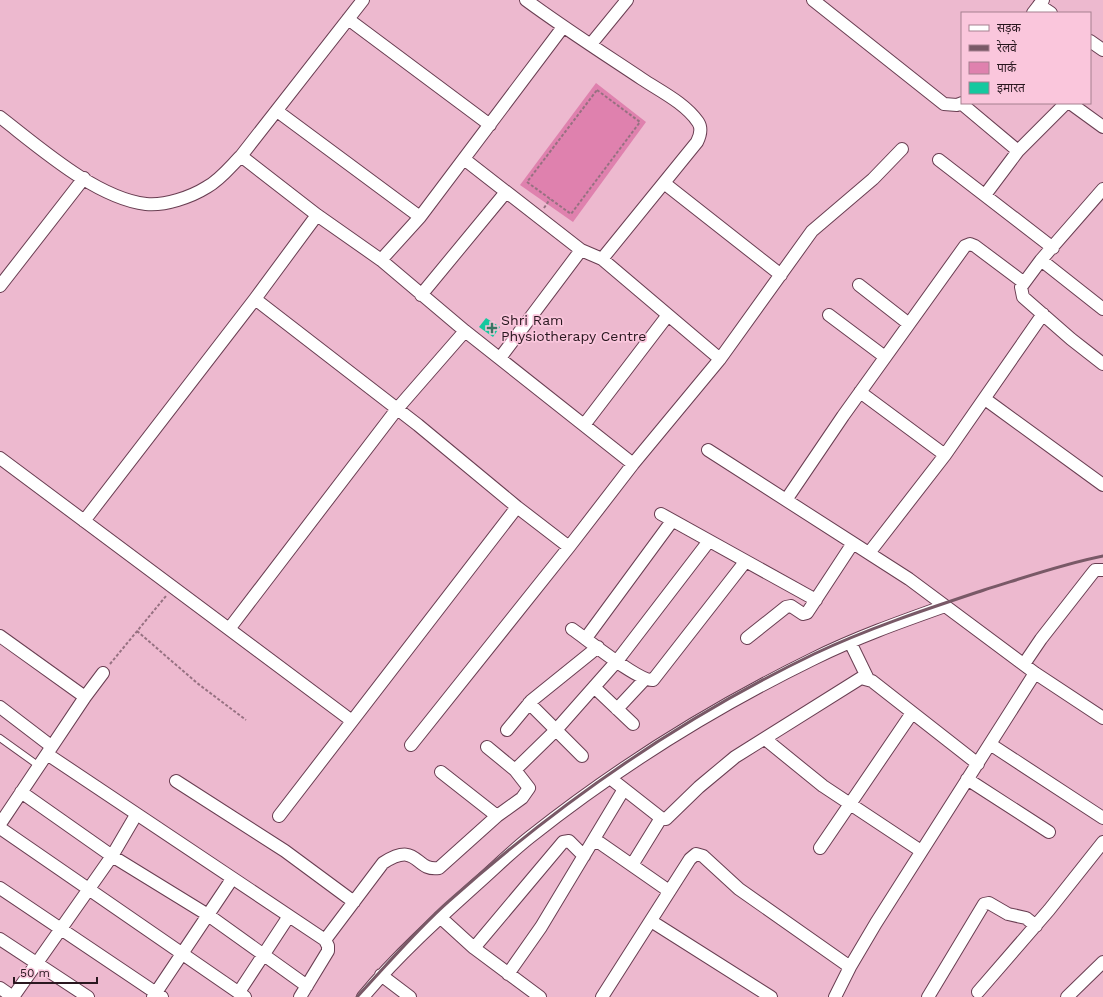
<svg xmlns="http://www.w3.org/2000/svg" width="1103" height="997" font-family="'Work Sans','Noto Sans Devanagari',sans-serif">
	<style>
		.green { fill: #df81ae }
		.building { fill: #15c89f }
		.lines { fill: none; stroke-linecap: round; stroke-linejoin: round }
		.service-casing { stroke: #693e52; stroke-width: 8 }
		.minor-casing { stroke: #693e52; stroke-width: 14 }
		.path { stroke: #967181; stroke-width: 2; stroke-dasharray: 3 2; stroke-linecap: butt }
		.service { stroke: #fff; stroke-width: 6 }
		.minor { stroke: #fff; stroke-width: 12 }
		.rail { stroke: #795967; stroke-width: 3 }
		.poi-dot { fill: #387663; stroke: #fac6dc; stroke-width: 1.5 }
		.labels { text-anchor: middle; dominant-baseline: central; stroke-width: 3.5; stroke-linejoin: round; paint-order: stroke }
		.poi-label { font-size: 14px; fill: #29171f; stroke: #fac6dc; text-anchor: start }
	</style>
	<rect width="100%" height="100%" fill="#edb9cf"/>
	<path class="green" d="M 596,83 L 646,122 L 573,222 L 520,185 Z"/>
	<path class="building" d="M 486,318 L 500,327 L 493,337 L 479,327 Z"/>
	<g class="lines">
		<g class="service-casing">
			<path id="service" d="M 0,738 L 39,766"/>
		</g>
		<g class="minor-casing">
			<path id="minor" d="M 526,0 C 564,28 603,53 642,79 C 660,91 685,103 698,122 C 702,128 700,136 697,142 L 602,259
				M 813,0 L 944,104 L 957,105 L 962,103
				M 1039,5 L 1051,13
				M 1033,13 L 1043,0
				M 348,19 L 490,125
				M 1090,41 L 1103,50
				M 591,44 L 627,0
				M 1070,103 L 1103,127
				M 962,104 L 1018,151
				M 277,111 L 420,217
				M 0,117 C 39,147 96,198 146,204 C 165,206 191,197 207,187 C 220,180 230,167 241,156 L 363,0
				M 241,156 L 317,215 L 381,260 L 465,331 L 633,464
				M 464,159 L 581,250 L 602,259 L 720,359
				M 939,160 L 1053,248
				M 664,183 L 781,275
				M 1103,189 L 1041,260 L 1021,287 L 1023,297 L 1071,339 L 1103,364
				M 985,195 L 1018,151 L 1066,103
				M 381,260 L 420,217 L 563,27
				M 1041,260 L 1103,309
				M 859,285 L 909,324
				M 0,286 L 84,178
				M 421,295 L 506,192
				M 255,299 L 418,425 L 517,507 L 569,547
				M 829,315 L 885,357
				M 500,358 L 581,250
				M 860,392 L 945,455
				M 985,399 L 1103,485
				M 584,425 L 668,315
				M 708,450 L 909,579 L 1035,673 L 1103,718
				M 0,458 L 352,721
				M 786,500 L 843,416 L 965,246 L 970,244 L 975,246 L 1023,282
				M 661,514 L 816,600
				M 84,521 L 255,299 L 317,215
				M 869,553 L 945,455 L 1043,314
				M 229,629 L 397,409 L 465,331
				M 572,629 C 587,639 639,682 653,680 L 745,562
				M 0,636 L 85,697
				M 586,638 L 672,521
				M 747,638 L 786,607 L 791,606 L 803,614 L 807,613 L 853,543
				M 850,642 L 868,679
				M 1024,664 L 1041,639 L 1091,575 L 1095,570 L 1103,570
				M 594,687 L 633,724
				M 529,703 L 582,756
				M 0,707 L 51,746
				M 617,709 L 645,679
				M 507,730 L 531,701 L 598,647
				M 765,739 L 823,786 L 921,851
				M 990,744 L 1103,818
				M 411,745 L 569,547 L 633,464 L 720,359 L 812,231 L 873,179 L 902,149
				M 487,747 L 515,770 L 556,730 L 617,661 L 709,541
				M 47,754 L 325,940 L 328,946 L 328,951 L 300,997
				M 441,772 L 497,816
				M 610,778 L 661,818 L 666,819 L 699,787 L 735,757 L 861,678 L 872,681 L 978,764
				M 967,779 L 1049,832
				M 176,781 L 285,851 L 354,902
				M 21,792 L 112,856 L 208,915 L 307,986
				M 279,816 L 517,507
				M 0,824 L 85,697 L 103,673
				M 0,828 L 245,997
				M 593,843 L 600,843 L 669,891
				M 820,848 L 912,713
				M 632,865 L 661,818
				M 0,888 L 162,997
				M 440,917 L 474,948 L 540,997
				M 651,921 L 771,997
				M 0,939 L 88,997
				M 325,940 L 383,863 C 419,840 414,872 439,868 L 497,816 L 522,798 L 529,788 L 515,770
				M 474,948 L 563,842 L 569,841 L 584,856
				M 508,974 L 541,927 L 624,789
				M 381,975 L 410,997
				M 0,988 L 13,997
				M 239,992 L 289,916
				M 978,992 L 1049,910 L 1103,842
				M 13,997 L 112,856 L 136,815
				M 153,997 L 232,879
				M 363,997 C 397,956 437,920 477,884 C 494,869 511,852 530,837 C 617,768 713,708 813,659 C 855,638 900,622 945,606
				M 602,997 L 690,859 L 696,854 L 703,856 L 739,889 L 850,967
				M 835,997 L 850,967 L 876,923 L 1035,673
				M 928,997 L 984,904 L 989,903 L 1008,914 L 1026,918 L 1036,926
				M 1067,997 L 1103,962"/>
		</g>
		<path class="path" d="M 597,90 L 640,122 L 571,214 L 527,182 Z
			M 544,208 L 550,199
			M 137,631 L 197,683 L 246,720
			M 110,664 L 166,596"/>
		<use href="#service" class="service"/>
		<use href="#minor" class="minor"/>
		<path class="rail" d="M 357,997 C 387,965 416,930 449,901 C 559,803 681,718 814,654 C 869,628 927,609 984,590 C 1023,578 1063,564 1103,556"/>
	</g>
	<path class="poi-dot" d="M490 322h4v4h4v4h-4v4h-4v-4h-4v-4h4z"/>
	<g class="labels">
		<g class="poi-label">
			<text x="501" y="320">Shri Ram<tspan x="501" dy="16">Physiotherapy Centre</tspan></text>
		</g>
	</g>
	<rect x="961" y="12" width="130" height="92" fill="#fac6dc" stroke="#a68090"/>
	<rect x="969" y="25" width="20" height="6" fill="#ffffff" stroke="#a68090"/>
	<text x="997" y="32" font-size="12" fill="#29171f">सड़क</text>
	<rect x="969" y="45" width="20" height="6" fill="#795967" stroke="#a68090"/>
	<text x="997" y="52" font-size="12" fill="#29171f">रेलवे</text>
	<rect x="969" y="62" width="20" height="12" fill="#df81ae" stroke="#a68090"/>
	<text x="997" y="72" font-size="12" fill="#29171f">पार्क</text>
	<rect x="969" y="82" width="20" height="12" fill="#15c89f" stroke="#a68090"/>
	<text x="997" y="92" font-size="12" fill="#29171f">इमारत</text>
	<path d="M14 977v6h83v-6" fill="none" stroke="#29171f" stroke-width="2"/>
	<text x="20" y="977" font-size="12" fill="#29171f" stroke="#fac6dc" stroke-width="3" paint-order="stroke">50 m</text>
</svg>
